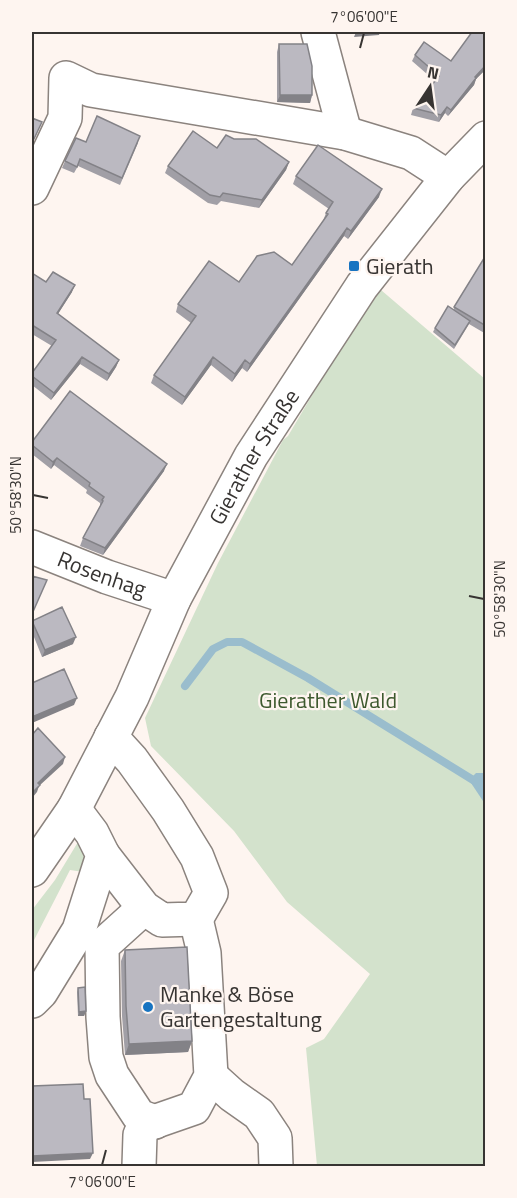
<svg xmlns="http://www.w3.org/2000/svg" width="517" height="1198" font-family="'Titillium Web',sans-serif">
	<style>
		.green { fill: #d3e2cc }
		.water { fill: #9abdcd }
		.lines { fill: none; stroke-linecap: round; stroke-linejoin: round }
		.stream { stroke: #9abdcd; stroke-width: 8 }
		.minor-casing { stroke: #8b837e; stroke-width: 36 }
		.minor { stroke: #fff; stroke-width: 33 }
		.wall { fill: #a19fa6 }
		.shaded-wall { fill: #838287 }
		.building { fill: #bbb9c1; stroke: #838287; stroke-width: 1.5 }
		.ticks { fill: none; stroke: #373432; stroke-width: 2 }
		.poi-dot { fill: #1874c1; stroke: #fef5f0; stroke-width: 2 }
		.labels { text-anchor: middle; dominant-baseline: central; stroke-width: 4.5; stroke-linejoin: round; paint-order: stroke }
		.poi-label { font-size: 22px; fill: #373432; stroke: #fef5f0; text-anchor: start }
		.street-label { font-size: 22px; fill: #373432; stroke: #fef5f0 }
		.park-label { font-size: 22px; fill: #3d592e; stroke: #fef5f0 }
		.neatline { fill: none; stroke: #373432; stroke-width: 2 }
		.ticks-label { font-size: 15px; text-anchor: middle; fill: #373432 }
	</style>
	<rect width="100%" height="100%" fill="#fef5f0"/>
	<path class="green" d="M 381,290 L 485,379 L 485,1166 L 317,1166 L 306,1048 L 324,1039 L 370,974 L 287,902 L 234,831 L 151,746 L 145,718 L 218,563 L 283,440 L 288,436 L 341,346 Z
		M 78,842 L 88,847 L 90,873 L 70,870 L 32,944 L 32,910 L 55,880 Z"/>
	<path class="water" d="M 476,773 L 485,773 L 485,804 L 469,780 Z"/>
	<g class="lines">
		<path class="stream" d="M 185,686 L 213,649 L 227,642 L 242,642 L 308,678 L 486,788"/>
		<g class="minor-casing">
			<g id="minor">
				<path d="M 318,32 L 345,133"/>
				<path d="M 32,188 L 65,118 L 66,78 L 91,90 L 345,133 L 411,153 L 448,177"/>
				<path id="s1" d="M 32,547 L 107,577 L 174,599"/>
				<path d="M 103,855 L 144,908 L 162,920 L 196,919 L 211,893 L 197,857 L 168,810 L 132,760 L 111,737"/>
				<path id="s2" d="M 32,870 L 74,809 L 132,697 L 174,599 L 251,456 L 362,286 L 448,177 L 486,138"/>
				<path d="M 144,908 L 102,946 L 103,1017 L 106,1057 L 112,1075 L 139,1116 L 155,1122"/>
				<path d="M 32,1001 L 41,992 L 79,930 L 103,855 L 92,833 L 74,809"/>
				<path d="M 211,1076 L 232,1095 L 259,1114 L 275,1138 L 276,1166"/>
				<path d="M 139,1166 L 140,1135 L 145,1125 L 194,1108 L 211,1076 L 204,953 L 196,919"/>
			</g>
		</g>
		<use href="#minor" class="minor"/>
	</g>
	<path class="wall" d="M 486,32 L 486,69 L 476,79 L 474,85 L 448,116 L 445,113 L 439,122 L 411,115 L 413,108 L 435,81 L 412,61 L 415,55 L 451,61 Z
		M 279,44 L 312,95 L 310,103 L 277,102 L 277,52 Z
		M 234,139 L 289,162 L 286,170 L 259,208 L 221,201 L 217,205 L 208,203 L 165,173 L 168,166 L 217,148 Z
		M 86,142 L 138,143 L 120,185 L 78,166 L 74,173 L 62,168 L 65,161 Z
		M 296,176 L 379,197 L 348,239 L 344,236 L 247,372 L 242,368 L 232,382 L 211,365 L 182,405 L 151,383 L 154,375 L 191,323 L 176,312 L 178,304 L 239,282 L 292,265 L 323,221 L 326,213 L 329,209 L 293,184 Z
		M 486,255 L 486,334 L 469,324 L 454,349 L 433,332 L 435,328 L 453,310 Z
		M 32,273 L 46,282 L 72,292 L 58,314 L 119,360 L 116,367 L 107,381 L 80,364 L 51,400 L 32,385 L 32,373 L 52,346 L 32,334 Z
		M 32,442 L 164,471 L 103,555 L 80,546 L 83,538 L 100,507 L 100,503 L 86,493 L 87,490 L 54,465 L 51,469 L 32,454 Z
		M 32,621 L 73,644 L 42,657 L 32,632 Z
		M 125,950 L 192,1041 L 188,1052 L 125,1055 L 122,1016 L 121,961 Z
		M 78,988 L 86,1011 L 84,1016 L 78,1016 L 77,992 Z"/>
	<path class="shaded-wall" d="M 356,32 L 380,32 L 379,35 L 354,37 Z
		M 486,65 L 486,69 L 476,79 L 474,85 L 448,116 L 451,110 L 475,77 Z
		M 280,95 L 312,95 L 310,103 L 277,102 Z
		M 447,107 L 445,113 L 439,122 L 441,115 Z
		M 289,162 L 286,170 L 259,208 L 262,200 Z
		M 382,189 L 379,197 L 348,239 L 351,231 Z
		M 347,228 L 344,236 L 247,372 L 250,364 Z
		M 75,285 L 72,292 L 54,320 L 57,313 Z
		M 82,357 L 80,364 L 51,400 L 54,393 Z
		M 213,357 L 211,365 L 182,405 L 185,397 Z
		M 119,360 L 116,367 L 107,381 L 109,374 Z
		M 245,360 L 242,368 L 232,382 L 235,374 Z
		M 57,458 L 54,465 L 51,469 L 53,462 Z
		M 167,464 L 164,471 L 103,555 L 105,548 Z
		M 76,637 L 73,644 L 42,657 L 45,650 Z
		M 77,698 L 74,705 L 32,723 L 32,717 Z
		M 65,757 L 63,764 L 39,786 L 37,792 L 32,798 L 32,793 L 38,783 Z
		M 86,1011 L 84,1016 L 78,1016 L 79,1012 Z
		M 192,1041 L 188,1052 L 125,1055 L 129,1044 Z
		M 93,1153 L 90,1159 L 32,1162 L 32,1156 Z"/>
	<path class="building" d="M 472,32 L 486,32 L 486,65 L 475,77 L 476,78 L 451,110 L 447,107 L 441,115 L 413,108 L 439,76 L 415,55 L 424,42 L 451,61 Z
		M 279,44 L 307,44 L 312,66 L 312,95 L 280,95 Z
		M 97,116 L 140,136 L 122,178 L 80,159 L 77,167 L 65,161 L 76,138 L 86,142 Z
		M 32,118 L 42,122 L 32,143 Z
		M 193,131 L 217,148 L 226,135 L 234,139 L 256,139 L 289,162 L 262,200 L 223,193 L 220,197 L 210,195 L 168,166 Z
		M 318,145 L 382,189 L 351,231 L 347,228 L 250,364 L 245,360 L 235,374 L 213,357 L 185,397 L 154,375 L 196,316 L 178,304 L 209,261 L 239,282 L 257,256 L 274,252 L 292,265 L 328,214 L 326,213 L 333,202 L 296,176 Z
		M 486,255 L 486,326 L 454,307 Z
		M 53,272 L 75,285 L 57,313 L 119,360 L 109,374 L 82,357 L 54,393 L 32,376 L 32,373 L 56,340 L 32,325 L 32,273 L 46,282 Z
		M 448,306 L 470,321 L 455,345 L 435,328 Z
		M 70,391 L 167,464 L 105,548 L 83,538 L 103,501 L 102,500 L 104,497 L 89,486 L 90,483 L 57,458 L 53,462 L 32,445 L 32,442 Z
		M 32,576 L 47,580 L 32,614 Z
		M 62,607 L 76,637 L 45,650 L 32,621 Z
		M 64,669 L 77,698 L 32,717 L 32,683 Z
		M 38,728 L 65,757 L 38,783 L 40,785 L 32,793 L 32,735 Z
		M 187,947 L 192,1041 L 129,1044 L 126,1006 L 125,950 Z
		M 85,987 L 86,1011 L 79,1012 L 78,988 Z
		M 83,1084 L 84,1099 L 90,1099 L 93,1153 L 32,1156 L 32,1086 Z"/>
	<path class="ticks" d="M 360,48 L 364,33M 33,495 L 48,498M 469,596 L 484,599M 102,1165 L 106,1150"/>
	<g class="poi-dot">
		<rect x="348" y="260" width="12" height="12" rx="3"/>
		<circle cx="148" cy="1007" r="6"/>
	</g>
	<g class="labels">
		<g class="poi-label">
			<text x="366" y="266">Gierath</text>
			<text x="160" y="994">Manke &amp; Böse<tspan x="160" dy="25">Gartengestaltung</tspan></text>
		</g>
		<g class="street-label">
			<text stroke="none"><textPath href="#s2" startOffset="470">Gierather Straße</textPath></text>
			<text stroke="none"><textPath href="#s1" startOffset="75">Rosenhag</textPath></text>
		</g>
		<g class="park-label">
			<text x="328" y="700">Gierather Wald</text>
		</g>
	</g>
	<rect width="517" height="1198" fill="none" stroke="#fef5f0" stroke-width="66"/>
	<g transform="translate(430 87) rotate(13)" stroke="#fef5f0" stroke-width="4.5" paint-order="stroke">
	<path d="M0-4.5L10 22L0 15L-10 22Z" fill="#373432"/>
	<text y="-9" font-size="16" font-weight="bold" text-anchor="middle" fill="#373432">N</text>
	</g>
	<rect x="33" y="33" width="451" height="1132" class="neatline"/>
	<g class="ticks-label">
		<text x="364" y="22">7°06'00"E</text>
		<text transform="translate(16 495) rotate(-90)" y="5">50°58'30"N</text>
		<text transform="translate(500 599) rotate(-90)" y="5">50°58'30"N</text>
		<text x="102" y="1187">7°06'00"E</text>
	</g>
</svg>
